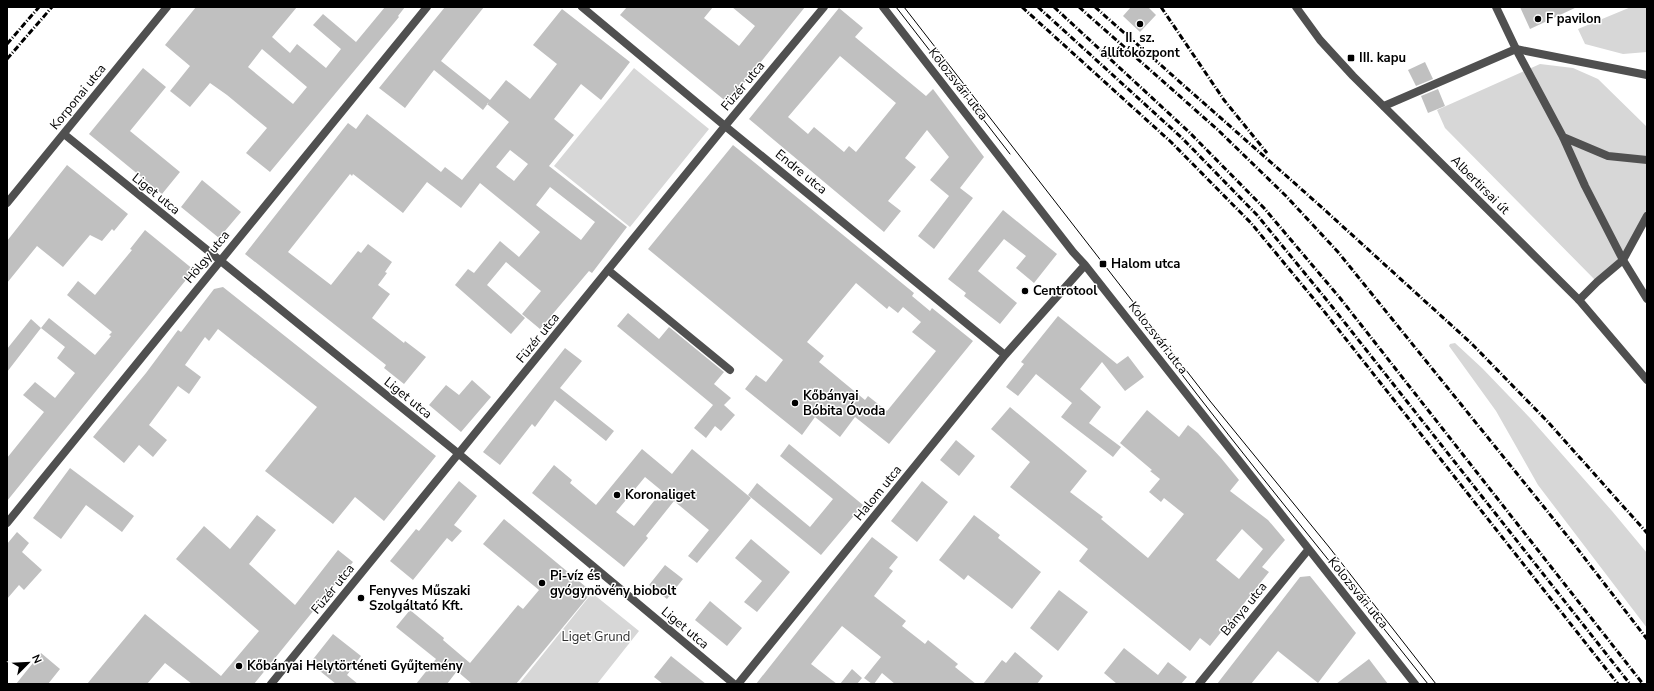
<svg xmlns="http://www.w3.org/2000/svg" width="1654" height="691" font-family="'Nunito Sans',sans-serif">
	<style>
		.green { fill: #d7d7d7 }
		.building { fill: #c0c0c0; fill-rule: evenodd }
		.lines { fill: none; stroke-linecap: round; stroke-linejoin: round }
		.service { stroke: #505050; stroke-width: 8 }
		.pedestrian { stroke: #505050; stroke-width: 8 }
		.minor { stroke: #505050; stroke-width: 8 }
		.tertiary { stroke: #505050; stroke-width: 8 }
		.tram { stroke: #000; stroke-width: 1 }
		.rail { stroke: #000; stroke-width: 3; stroke-dasharray: 6 2 1 2; stroke-linecap: butt }
		.poi-dot { fill: #000; stroke: #fff; stroke-width: 1.5 }
		.labels { text-anchor: middle; dominant-baseline: central; stroke-width: 3; stroke-linejoin: round; paint-order: stroke }
		.poi-label { font-size: 13px; font-weight: bold; fill: #000; stroke: #fff; text-anchor: start }
		.street-label { font-size: 13px; fill: #000; stroke: #fff }
		.park-label { font-size: 13px; fill: #2e2e2e; stroke: #fff }
	</style>
	<rect width="100%" height="100%" fill="#fff"/>
	<path class="green" d="M 1631,7 L 1647,7 L 1647,52 L 1623,54 L 1585,44 L 1578,29 Z
		M 1540,64 L 1573,68 L 1598,79 L 1647,127 L 1647,216 L 1623,260 L 1597,282 L 1445,128 L 1437,110 Z
		M 634,68 L 709,129 L 630,227 L 554,166 Z
		M 1455,343 L 1482,368 L 1530,418 L 1612,511 L 1647,553 L 1647,628 L 1538,485 L 1496,411 L 1449,346 L 1450,344 Z
		M 592,593 L 639,631 L 597,684 L 519,684 Z"/>
	<path class="building" d="M 196,7 L 297,7 L 272,37 L 290,53 L 297,44 L 326,68 L 341,49 L 313,25 L 323,14 L 356,42 L 385,7 L 405,7 L 398,16 L 399,17 L 270,172 L 246,153 L 267,128 L 227,95 L 210,83 L 190,107 L 170,91 L 190,66 L 165,45 ZM 262,49 L 307,87 L 293,104 L 248,67 Z
		M 445,7 L 484,7 L 441,61 L 490,100 L 506,80 L 530,99 L 557,64 L 533,45 L 562,9 L 630,62 L 601,100 L 581,84 L 554,119 L 574,135 L 549,166 L 627,227 L 592,273 L 589,271 L 540,329 L 522,314 L 541,291 L 506,262 L 487,285 L 525,318 L 511,334 L 455,285 L 468,269 L 474,273 L 500,241 L 519,257 L 540,232 L 480,183 L 461,208 L 427,182 L 403,213 L 353,174 L 352,176 L 350,174 L 288,252 L 331,285 L 358,251 L 361,253 L 368,244 L 392,262 L 385,272 L 387,273 L 378,285 L 390,294 L 372,318 L 404,343 L 405,341 L 426,357 L 404,384 L 384,368 L 386,365 L 245,254 L 348,123 L 356,129 L 367,114 L 441,172 L 445,167 L 462,180 L 509,122 L 487,104 L 489,102 L 483,110 L 434,70 L 405,108 L 379,88 ZM 510,150 L 528,164 L 514,181 L 496,167 ZM 550,187 L 595,222 L 581,240 L 536,205 Z
		M 627,7 L 713,7 L 704,18 L 739,46 L 755,26 L 732,7 L 805,7 L 728,103 L 620,15 Z
		M 1131,7 L 1148,7 L 1156,15 L 1140,32 L 1123,16 Z
		M 1520,7 L 1577,7 L 1530,29 Z
		M 839,8 L 863,28 L 855,37 L 926,96 L 933,89 L 984,157 L 960,188 L 973,198 L 934,249 L 918,236 L 949,196 L 930,180 L 949,157 L 927,130 L 905,158 L 916,167 L 888,201 L 901,211 L 884,232 L 749,119 ZM 840,56 L 896,103 L 856,152 L 849,146 L 844,152 L 814,127 L 808,134 L 788,117 Z
		M 1425,62 L 1433,79 L 1416,86 L 1408,70 Z
		M 143,68 L 166,87 L 130,131 L 180,172 L 162,194 L 89,134 Z
		M 1438,89 L 1445,106 L 1428,113 L 1421,96 Z
		M 733,145 L 914,293 L 912,296 L 930,311 L 932,308 L 973,341 L 889,444 L 855,417 L 840,437 L 815,417 L 802,435 L 745,389 L 756,375 L 766,382 L 783,360 L 648,249 ZM 856,283 L 887,309 L 889,306 L 898,313 L 903,307 L 921,322 L 912,332 L 936,351 L 887,411 L 868,396 L 865,400 L 819,362 L 824,356 L 807,342 Z
		M 67,165 L 128,214 L 114,231 L 112,229 L 102,241 L 90,235 L 63,267 L 37,246 L 7,283 L 7,241 Z
		M 202,180 L 241,212 L 219,238 L 181,207 Z
		M 1003,210 L 1057,254 L 1034,283 L 1016,268 L 1026,256 L 1004,239 L 978,271 L 1017,303 L 1000,324 L 964,296 L 966,293 L 948,279 Z
		M 145,230 L 194,270 L 7,501 L 7,458 L 44,412 L 23,395 L 35,382 L 55,398 L 75,373 L 57,358 L 65,347 L 41,328 L 49,318 L 95,355 L 111,336 L 109,335 L 112,332 L 67,295 L 78,281 L 95,295 L 132,250 L 130,249 Z
		M 223,287 L 436,456 L 384,521 L 355,497 L 333,524 L 265,471 L 317,407 L 218,329 L 209,341 L 205,337 L 185,365 L 201,377 L 189,394 L 178,386 L 149,425 L 167,440 L 153,457 L 139,445 L 124,463 L 93,437 L 146,373 L 178,330 L 181,332 L 214,289 Z
		M 628,313 L 659,339 L 669,327 L 724,372 L 714,384 L 731,398 L 724,405 L 735,415 L 721,431 L 715,426 L 706,438 L 694,428 L 713,405 L 617,326 Z
		M 1058,316 L 1117,364 L 1128,356 L 1144,377 L 1125,391 L 1102,362 L 1080,389 L 1101,407 L 1089,423 L 1121,447 L 1113,457 L 1061,417 L 1072,403 L 1036,374 L 1018,396 L 1006,387 L 1024,364 L 1021,362 Z
		M 31,319 L 41,328 L 7,372 L 7,349 Z
		M 565,348 L 582,361 L 560,388 L 614,431 L 606,441 L 555,400 L 535,427 L 532,424 L 500,465 L 483,452 Z
		M 472,380 L 491,397 L 461,432 L 429,405 L 446,385 L 459,395 Z
		M 1010,407 L 1087,471 L 1070,492 L 1103,517 L 1101,519 L 1148,558 L 1184,514 L 1164,498 L 1161,502 L 1149,492 L 1160,479 L 1150,471 L 1152,470 L 1120,443 L 1147,410 L 1179,437 L 1188,425 L 1198,433 L 1221,458 L 1239,480 L 1230,491 L 1268,520 L 1285,540 L 1262,567 L 1269,572 L 1210,646 L 1200,638 L 1190,651 L 1079,561 L 1088,549 L 1010,487 L 1030,462 L 991,429 ZM 1242,529 L 1263,549 L 1239,579 L 1216,560 Z
		M 956,440 L 975,456 L 959,476 L 940,460 Z
		M 789,444 L 863,505 L 821,555 L 748,495 L 757,483 L 810,527 L 833,499 L 780,456 Z
		M 642,449 L 672,474 L 692,449 L 751,498 L 697,563 L 688,556 L 709,530 L 674,501 L 646,536 L 648,538 L 624,567 L 532,493 L 554,465 L 572,480 L 570,483 L 596,505 ZM 645,477 L 662,491 L 634,526 L 616,512 Z
		M 70,468 L 134,516 L 122,532 L 86,505 L 61,539 L 33,518 Z
		M 459,481 L 477,496 L 454,525 L 462,531 L 452,542 L 447,538 L 413,580 L 390,561 L 416,529 L 419,531 Z
		M 922,481 L 948,502 L 917,542 L 891,521 Z
		M 257,515 L 276,530 L 249,564 L 295,605 L 338,550 L 353,562 L 254,684 L 192,684 L 165,663 L 147,684 L 87,684 L 145,614 L 221,676 L 259,631 L 176,559 L 204,526 L 230,549 Z
		M 974,515 L 1000,535 L 998,538 L 1041,572 L 1012,609 L 968,575 L 964,580 L 939,560 Z
		M 504,519 L 592,592 L 516,684 L 472,684 L 457,671 L 447,684 L 416,684 L 436,659 L 396,627 L 410,610 L 444,638 L 443,640 L 470,663 L 518,605 L 523,609 L 539,590 L 483,544 Z
		M 17,532 L 29,543 L 22,552 L 42,570 L 24,590 L 19,585 L 7,599 L 7,544 Z
		M 872,537 L 898,557 L 889,568 L 893,571 L 874,596 L 906,621 L 902,626 L 925,644 L 928,640 L 958,664 L 955,667 L 976,684 L 895,684 L 882,673 L 874,684 L 872,684 L 864,678 L 881,657 L 842,626 L 811,664 L 837,684 L 756,684 Z
		M 751,539 L 790,572 L 757,612 L 744,602 L 762,581 L 735,558 Z
		M 665,565 L 683,579 L 667,599 L 649,585 Z
		M 1310,576 L 1356,633 L 1318,683 L 1278,651 L 1251,684 L 1217,684 L 1300,577 Z
		M 1059,590 L 1088,612 L 1058,651 L 1030,628 Z
		M 710,601 L 742,628 L 727,646 L 695,620 Z
		M 333,634 L 361,656 L 347,675 L 358,684 L 336,684 L 310,663 Z
		M 1124,648 L 1158,675 L 1168,662 L 1187,677 L 1181,684 L 1117,684 L 1104,673 Z
		M 1015,652 L 1043,676 L 1037,684 L 983,684 L 1002,660 L 1006,663 Z
		M 41,653 L 60,669 L 48,684 L 16,684 Z
		M 671,656 L 706,684 L 663,684 L 654,677 Z
		M 1369,659 L 1388,684 L 1336,684 Z
		M 852,669 L 862,678 L 857,684 L 840,684 Z"/>
	<g class="lines">
		<path class="service" d="M 1496,7 L 1516,49 L 1563,137 L 1585,186 L 1623,260 L 1647,299
			M 1563,137 L 1608,156 L 1647,160
			M 608,270 L 730,370
			M 1579,300 L 1597,282 L 1623,260 L 1647,216"/>
		<path class="pedestrian" d="M 1384,106 L 1516,49 L 1647,75"/>
		<path class="minor" d="M 582,7 L 725,126 L 1005,355
			M 883,7 L 1073,252 L 1085,265 L 1415,684
			M 64,134 L 459,454 L 734,684
			M 7,203 L 167,7
			M 7,523 L 427,7
			M 271,684 L 725,126 L 824,7
			M 738,684 L 1005,355 L 1085,265
			M 1199,684 L 1308,550"/>
		<path class="tertiary" d="M 1296,7 L 1320,40 L 1353,76 L 1579,300 L 1647,380"/>
		<path class="tram" d="M 896,7 L 1010,154
			M 904,7 L 1210,401 L 1329,547 L 1436,684
			M 1164,351 C 1249,464 1340,573 1428,684"/>
		<path class="rail" d="M 1022,7 L 1171,142 L 1251,223 L 1323,310 L 1618,684
			M 1038,7 L 1182,138 L 1257,215 L 1330,304 L 1630,684
			M 1054,7 L 1189,132 L 1264,208 L 1340,298 L 1643,684
			M 1079,7 L 1218,130 L 1286,196 L 1338,252 L 1573,543 L 1647,639
			M 1095,7 L 1317,203 L 1471,343 L 1548,422 L 1647,533
			M 1161,7 L 1224,100 L 1267,153
			M 7,44 L 39,7
			M 7,59 L 52,7"/>
	</g>
	<g class="poi-dot">
		<circle cx="1538" cy="19" r="4"/>
		<circle cx="1140" cy="24" r="4"/>
		<rect x="1347" y="54" width="8" height="8" rx="2"/>
		<rect x="1099" y="260" width="8" height="8" rx="2"/>
		<circle cx="1025" cy="291" r="4"/>
		<circle cx="795" cy="403" r="4"/>
		<circle cx="617" cy="495" r="4"/>
		<circle cx="542" cy="583" r="4"/>
		<circle cx="361" cy="598" r="4"/>
		<circle cx="239" cy="666" r="4"/>
	</g>
	<g class="labels">
		<g class="poi-label">
			<text x="1546" y="19">F pavilon</text>
			<text x="1140" y="38" text-anchor="middle">II. sz.<tspan x="1140" dy="15">állítóközpont</tspan></text>
			<text x="1359" y="58">III. kapu</text>
			<text x="1111" y="264">Halom utca</text>
			<text x="1033" y="291">Centrotool</text>
			<text x="803" y="396">Kőbányai<tspan x="803" dy="15">Bóbita Óvoda</tspan></text>
			<text x="625" y="495">Koronaliget</text>
			<text x="550" y="576">Pi-víz és<tspan x="550" dy="15">gyógynövény biobolt</tspan></text>
			<text x="369" y="591">Fenyves Műszaki<tspan x="369" dy="15">Szolgáltató Kft.</tspan></text>
			<text x="247" y="666">Kőbányai Helytörténeti Gyűjtemény</text>
		</g>
		<g class="street-label">
			<text transform="translate(958 84) rotate(52)">Kolozsvári utca</text>
			<text transform="translate(743 86) rotate(-50)">Füzér utca</text>
			<text transform="translate(78 97) rotate(-51)">Korponai utca</text>
			<text transform="translate(801 172) rotate(39)">Endre utca</text>
			<text transform="translate(1480 185) rotate(45)">Albertirsai út</text>
			<text transform="translate(156 194) rotate(39)">Liget utca</text>
			<text transform="translate(207 257) rotate(-51)">Hölgy utca</text>
			<text transform="translate(538 338) rotate(-51)">Füzér utca</text>
			<text transform="translate(1158 338) rotate(52)">Kolozsvári utca</text>
			<text transform="translate(408 398) rotate(39)">Liget utca</text>
			<text transform="translate(878 493) rotate(-51)">Halom utca</text>
			<text transform="translate(333 589) rotate(-51)">Füzér utca</text>
			<text transform="translate(1358 593) rotate(51)">Kolozsvári utca</text>
			<text transform="translate(1244 609) rotate(-51)">Bánya utca</text>
			<text transform="translate(685 628) rotate(40)">Liget utca</text>
		</g>
		<g class="park-label">
			<text x="596" y="637">Liget Grund</text>
		</g>
	</g>
	<rect width="1654" height="691" fill="none" stroke="#000000" stroke-width="16"/>
	<g transform="translate(28 663) rotate(66)" stroke="#ffffff" stroke-width="3" paint-order="stroke">
	<path d="M0-3L7 15L0 10L-7 15Z" fill="#000000"/>
	<text y="-6" font-size="11" font-weight="bold" text-anchor="middle" fill="#000000">N</text>
	</g>
</svg>
